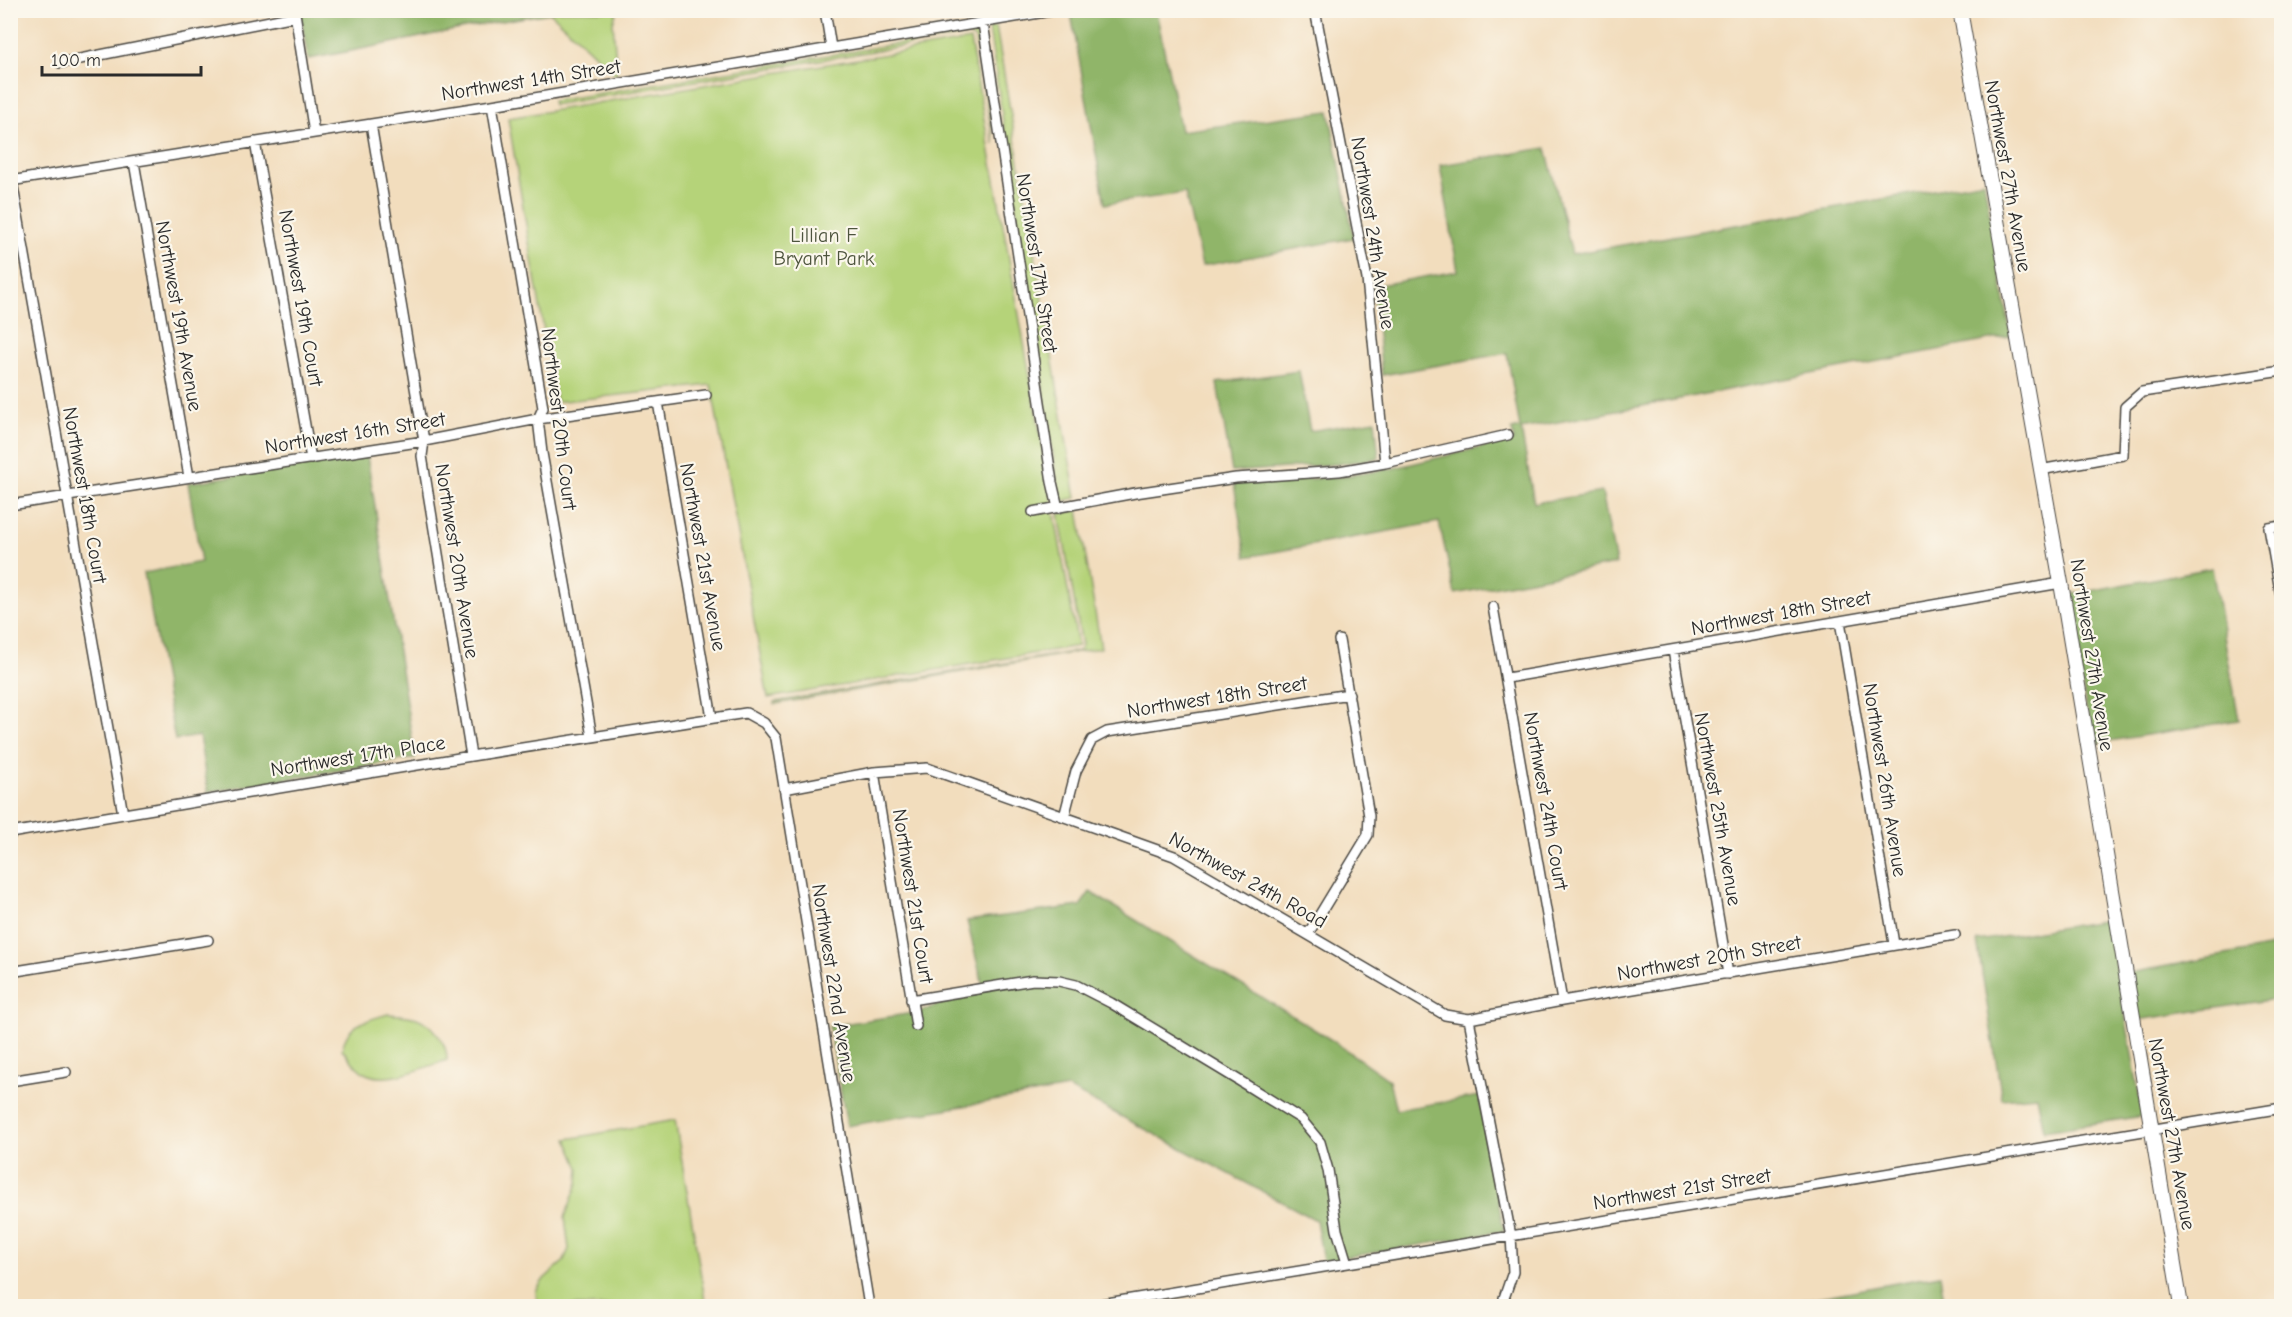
<svg xmlns="http://www.w3.org/2000/svg" width="2292" height="1317" font-family="'Comic Neue',sans-serif">
	<style>
		.green { fill: #b5d379; stroke: #707f52; stroke-width: 1.5 }
		.forest { fill: #90b569; stroke: #5e704a; stroke-width: 1.5 }
		.lines { fill: none; stroke-linecap: round; stroke-linejoin: round }
		.street-casing { stroke: #494641; stroke-width: 12 }
		.secondary-casing { stroke: #494641; stroke-width: 16 }
		.street { stroke: #fff; stroke-width: 9 }
		.secondary { stroke: #fff; stroke-width: 14 }
		.labels { text-anchor: middle; dominant-baseline: central; stroke-width: 4.5; stroke-linejoin: round; paint-order: stroke }
		.street-label { font-size: 20px; fill: #2b2b2b; stroke: #fbf7ec }
		.park-label { font-size: 20px; fill: #4e553e; stroke: #fbf7ec }
	</style>
	<rect width="100%" height="100%" fill="#fbf7ec"/>
	<filter id="ink" filterUnits="userSpaceOnUse"><feTurbulence type="fractalNoise" baseFrequency=".0167" numOctaves="2"/><feDisplacementMap in="SourceGraphic" scale="12" xChannelSelector="R" yChannelSelector="G"/><feConvolveMatrix kernelMatrix="1 2 1 2 8 2 1 2 1" color-interpolation-filters="sRGB"/></filter>
	<filter id="wash" filterUnits="userSpaceOnUse"><feTurbulence type="fractalNoise" baseFrequency=".008" numOctaves="4" result="noise"/><feDisplacementMap in="SourceGraphic" scale="24" xChannelSelector="R" yChannelSelector="G"/><feGaussianBlur stdDeviation="1.35" result="paint"/><feColorMatrix in="noise" values="0 0 0 0 0 0 0 0 0 0 0 0 0 0 0 0 0 1.4 0 .05"/><feComposite in="paint" operator="in"/></filter>
	<g filter="url(#wash)">
		<rect width="100%" height="100%" fill="#f2ddbd"/>
		<path class="green" d="M 551,11 L 617,11 L 613,22 L 617,76 L 551,13 Z
			M 996,27 L 1076,498 L 1062,501 L 1057,481 L 989,28 Z
			M 979,30 L 994,144 L 975,39 L 969,35 L 553,105 L 552,101 Z
			M 970,40 L 1078,646 L 768,698 L 711,385 L 556,402 L 508,118 Z
			M 1078,510 L 1101,648 L 775,704 L 775,702 L 1079,651 L 1082,645 L 1059,514 Z
			M 388,1014 C 411,1016 423,1015 438,1035 C 444,1044 447,1049 447,1060 C 427,1067 389,1083 369,1075 C 358,1071 349,1057 342,1049 C 348,1023 365,1021 388,1014 Z
			M 675,1120 L 706,1306 L 538,1306 L 536,1291 L 544,1279 L 563,1262 L 569,1249 L 565,1217 L 578,1183 L 579,1168 L 567,1139 Z"/>
		<path class="forest" d="M 300,11 L 551,10 L 551,13 C 469,25 389,45 308,59 Z
			M 1093,11 L 1156,11 L 1181,131 L 1329,111 L 1354,238 L 1202,266 L 1185,193 L 1105,204 L 1071,14 Z
			M 1546,148 L 1572,254 L 1984,181 L 2011,336 L 1521,429 L 1534,503 L 1602,492 L 1616,564 L 1455,594 L 1439,522 L 1246,557 L 1234,484 L 1339,477 L 1390,469 L 1514,440 L 1512,430 L 1520,428 L 1507,353 L 1382,375 L 1373,286 L 1458,271 L 1440,165 Z
			M 1299,371 L 1310,431 L 1375,420 L 1379,458 L 1338,464 L 1232,472 L 1217,383 Z
			M 367,456 L 415,758 L 208,792 L 199,736 L 175,740 L 144,573 L 201,562 L 188,483 Z
			M 2212,568 L 2239,720 L 2092,744 L 2068,595 Z
			M 1090,892 L 1333,1041 L 1389,1080 L 1396,1110 L 1479,1096 L 1504,1231 L 1323,1261 L 1316,1220 L 1068,1088 L 847,1126 L 829,1026 L 920,1012 L 983,986 L 967,921 L 1080,906 Z
			M 2108,920 L 2143,1116 L 2044,1131 L 2037,1096 L 2002,1099 L 1977,941 Z
			M 2278,945 L 2281,966 L 2281,998 L 2138,1020 L 2130,973 Z
			M 1940,1275 L 1945,1306 L 1772,1306 Z"/>
	</g>
	<g filter="url(#ink)">
		<g class="lines">
			<g class="street-casing">
				<path id="street" d="M 825,10 L 831,48
					M 1315,10 L 1367,279 L 1385,463
					M 295,13 L 314,133
					M 983,23 L 1052,482 L 1058,508
					M 60,63 L 295,16
					M 492,105 L 543,408 L 538,419 L 542,453 L 592,737
					M 371,124 L 424,441 L 422,456 L 471,756
					M 255,142 L 311,459
					M 134,162 L 189,477
					M 10,181 L 492,105 L 1057,10
					M 12,181 L 123,814
					M 658,402 L 712,718
					M 2040,470 L 2123,455 L 2125,407 L 2142,392 L 2282,371
					M 10,505 L 424,441 L 538,419 L 706,395
					M 1033,512 L 1135,493 L 1236,478 L 1339,471 L 1385,463 L 1508,435
					M 2282,526 L 2269,528 L 2282,602
					M 1493,607 L 1562,1001
					M 1840,621 L 1894,944
					M 1673,650 L 1728,974
					M 1507,678 L 2061,583
					M 874,772 L 916,1026
					M 784,789 L 874,772 L 927,768 L 1174,856 L 1445,1015 L 1469,1019 L 1511,1236 L 1513,1272 L 1504,1298 L 1506,1306
					M 1064,817 L 1076,771 L 1092,740 L 1107,732 L 1349,694
					M 10,833 L 471,756 L 746,713 L 764,723 L 776,738 L 869,1306
					M 1308,934 L 1368,835 L 1369,816 L 1339,640
					M 10,972 L 208,940
					M 911,1000 L 1033,980 L 1059,981 L 1076,985 L 1111,1003 L 1235,1078 L 1301,1119 L 1320,1142 L 1328,1170 L 1337,1230 L 1347,1263
					M 1469,1019 L 1562,1001 L 1955,935
					M 10,1081 L 66,1072
					M 1089,1306 L 2282,1108"/>
			</g>
			<g class="secondary-casing">
				<path id="secondary" d="M 1960,10 L 2061,583 L 2181,1306"/>
			</g>
			<use href="#street" class="street"/>
			<use href="#secondary" class="secondary"/>
		</g>
	</g>
	<g class="labels">
		<g class="street-label">
			<text transform="translate(531 80) rotate(-9)">Northwest 14th Street</text>
			<text transform="translate(2008 176) rotate(80)">Northwest 27th Avenue</text>
			<text transform="translate(1373 233) rotate(81)">Northwest 24th Avenue</text>
			<text transform="translate(1037 263) rotate(81)">Northwest 17th Street</text>
			<text transform="translate(301 298) rotate(80)">Northwest 19th Court</text>
			<text transform="translate(179 316) rotate(80)">Northwest 19th Avenue</text>
			<text transform="translate(559 419) rotate(83)">Northwest 20th Court</text>
			<text transform="translate(355 433) rotate(-9)">Northwest 16th Street</text>
			<text transform="translate(85 495) rotate(80)">Northwest 18th Court</text>
			<text transform="translate(703 557) rotate(80)">Northwest 21st Avenue</text>
			<text transform="translate(457 561) rotate(81)">Northwest 20th Avenue</text>
			<text transform="translate(1781 613) rotate(-10)">Northwest 18th Street</text>
			<text transform="translate(2092 655) rotate(81)">Northwest 27th Avenue</text>
			<text transform="translate(1217 697) rotate(-9)">Northwest 18th Street</text>
			<text transform="translate(358 756) rotate(-9)">Northwest 17th Place</text>
			<text transform="translate(1885 780) rotate(81)">Northwest 26th Avenue</text>
			<text transform="translate(1546 801) rotate(80)">Northwest 24th Court</text>
			<text transform="translate(1718 809) rotate(80)">Northwest 25th Avenue</text>
			<text transform="translate(1248 880) rotate(29)">Northwest 24th Road</text>
			<text transform="translate(913 896) rotate(81)">Northwest 21st Court</text>
			<text transform="translate(1709 958) rotate(-10)">Northwest 20th Street</text>
			<text transform="translate(834 983) rotate(81)">Northwest 22nd Avenue</text>
			<text transform="translate(2172 1134) rotate(80)">Northwest 27th Avenue</text>
			<text transform="translate(1682 1189) rotate(-9)">Northwest 21st Street</text>
		</g>
		<g class="park-label">
			<text x="824" y="235">Lillian F<tspan x="824" dy="23">Bryant Park</tspan></text>
		</g>
	</g>
	<rect width="2292" height="1317" fill="none" stroke="#fbf7ec" stroke-width="36"/>
	<path d="M42 66v9h159v-9" fill="none" stroke="#2b2b2b" stroke-width="3"/>
	<text x="51" y="66" font-size="18" fill="#2b2b2b" stroke="#fbf7ec" stroke-width="4.5" paint-order="stroke">100 m</text>
</svg>
